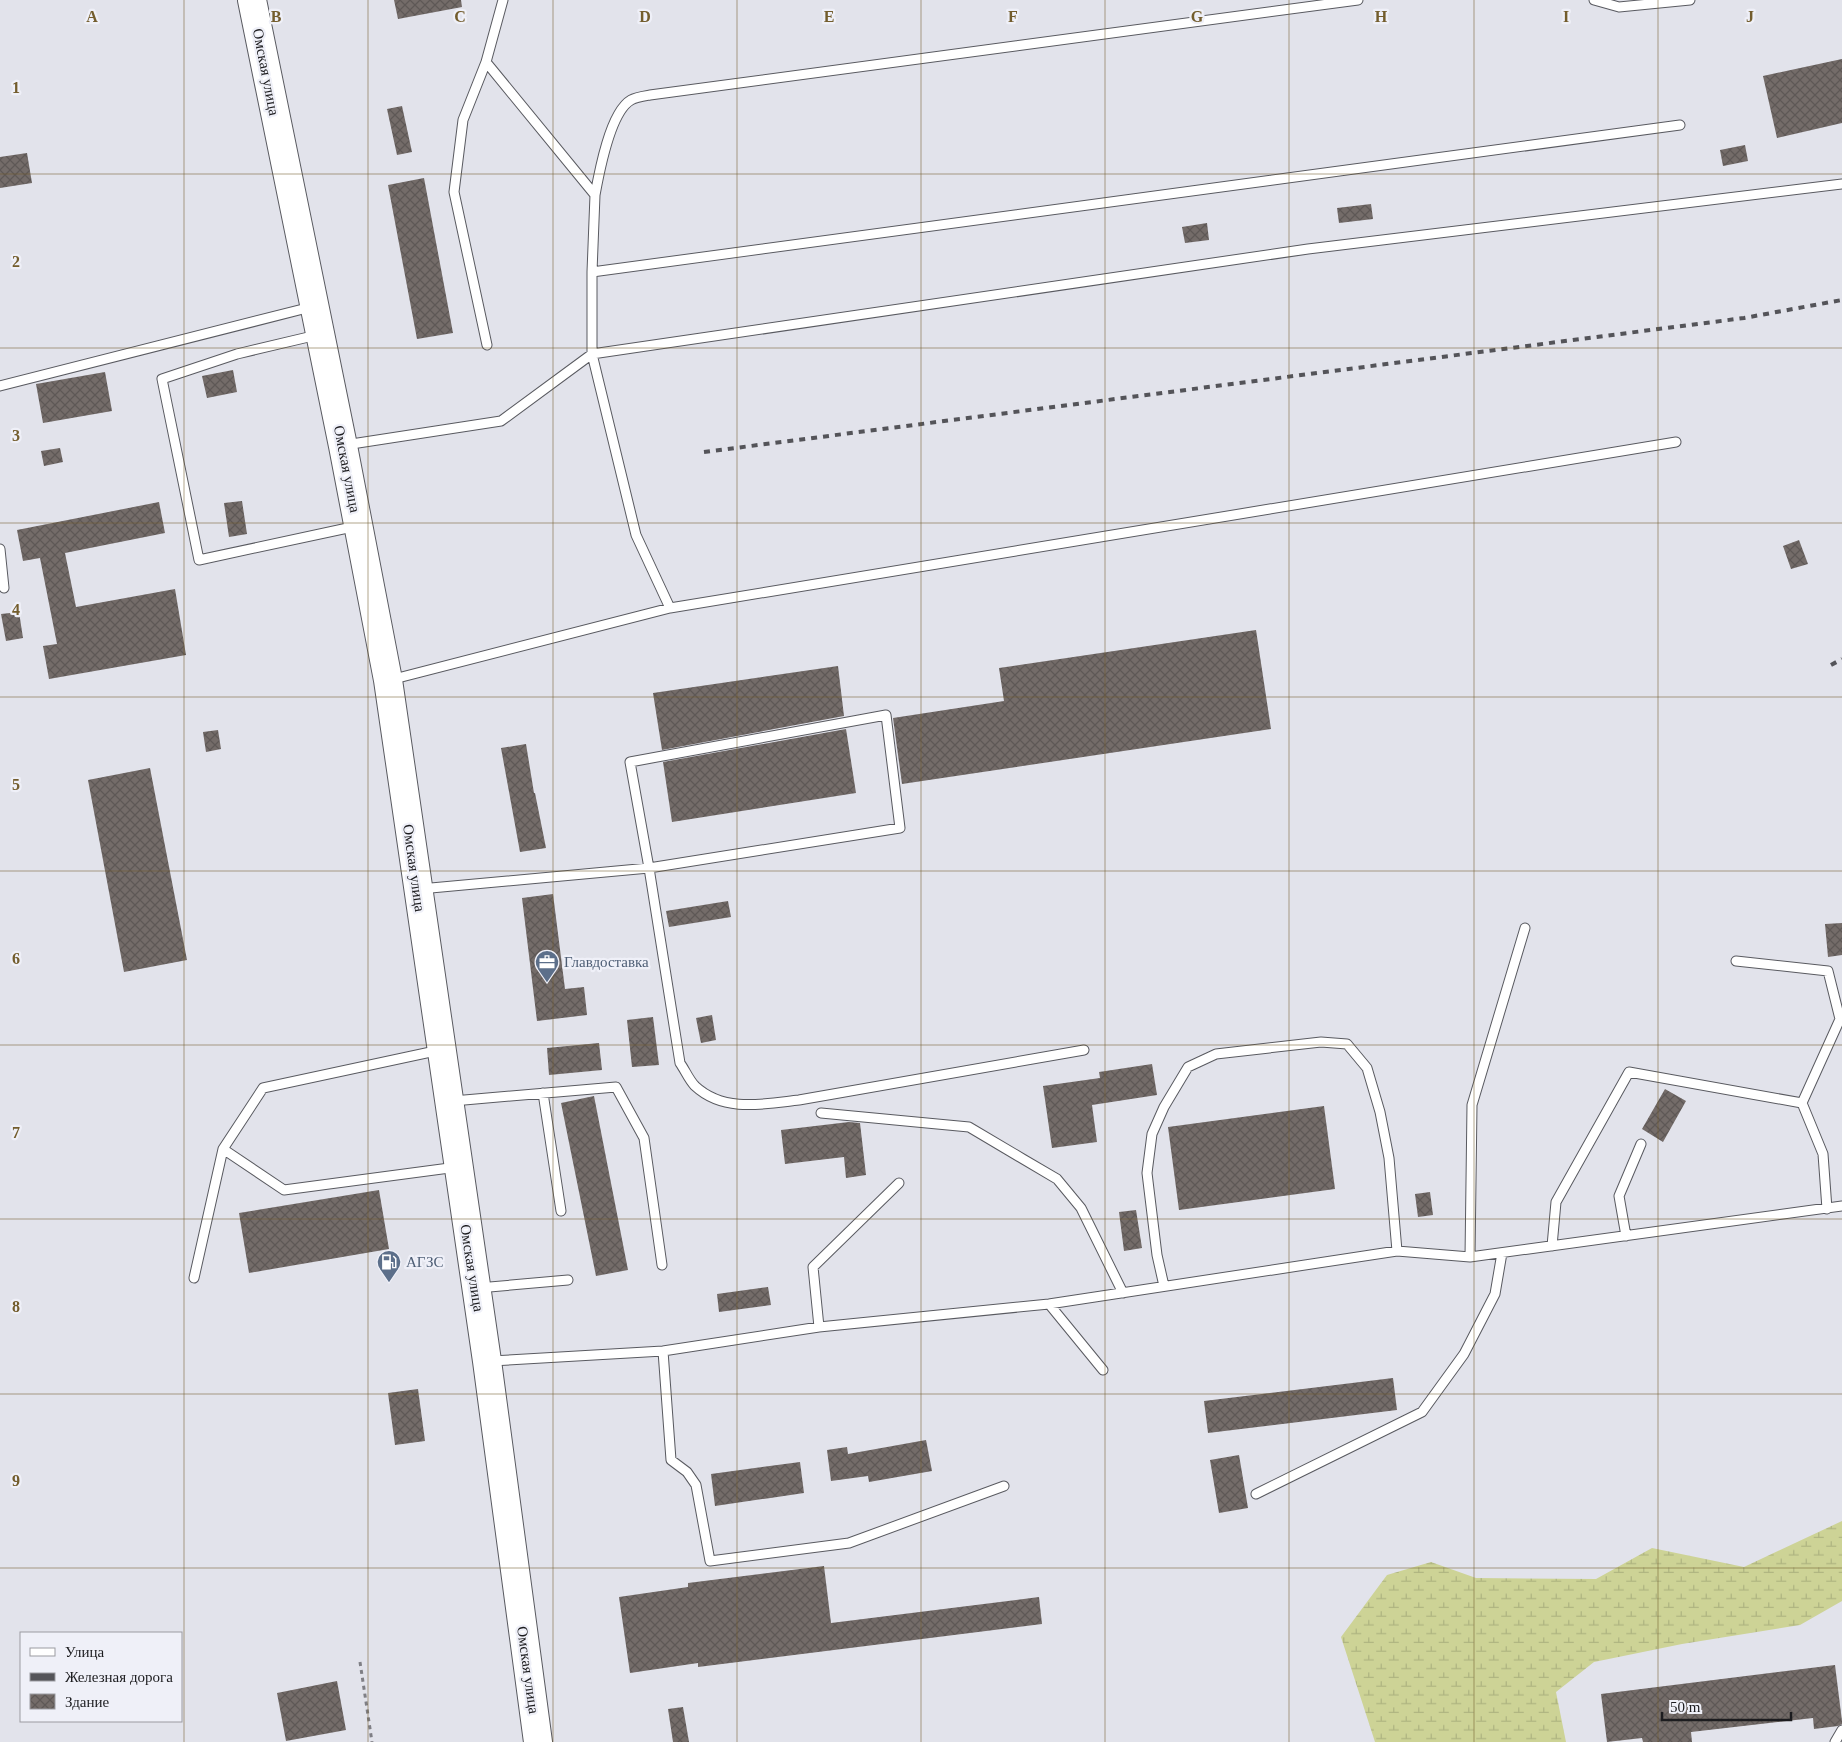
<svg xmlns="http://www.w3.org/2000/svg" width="1842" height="1742" font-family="Georgia,serif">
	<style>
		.wetland { fill: url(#wetland-marsh) }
		.building { fill: url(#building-cross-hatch) }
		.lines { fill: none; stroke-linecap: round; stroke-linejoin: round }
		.service-casing { stroke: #595a60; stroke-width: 11 }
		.primary-casing { stroke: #595a60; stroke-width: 30 }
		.path { stroke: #7f7f85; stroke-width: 3; stroke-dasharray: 4 4; stroke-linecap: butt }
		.service { stroke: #fff; stroke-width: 9 }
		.primary { stroke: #fff; stroke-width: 28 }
		.rail { stroke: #545459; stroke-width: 4; stroke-dasharray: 6 6; stroke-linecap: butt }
		.grid { fill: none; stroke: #735d2d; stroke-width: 1; stroke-opacity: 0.55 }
		.labels { text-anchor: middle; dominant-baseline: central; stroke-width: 4.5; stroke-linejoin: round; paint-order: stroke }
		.street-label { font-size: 15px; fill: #1c1c1f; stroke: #eff0f8 }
		.service-label { font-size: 15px; fill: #4e5e75; stroke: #eff0f8; text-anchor: start }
		.grid-label { font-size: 16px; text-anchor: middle; font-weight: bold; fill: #735d2d; stroke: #eff0f8; stroke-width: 4.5; stroke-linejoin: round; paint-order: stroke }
	</style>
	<defs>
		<pattern id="wetland-marsh" width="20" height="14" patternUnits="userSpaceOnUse" patternTransform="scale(1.25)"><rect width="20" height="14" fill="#cdd396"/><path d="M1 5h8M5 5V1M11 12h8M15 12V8" fill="none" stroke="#afb581"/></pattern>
		<pattern id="building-cross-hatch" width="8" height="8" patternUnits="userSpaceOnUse" patternTransform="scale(1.25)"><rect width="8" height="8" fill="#746c69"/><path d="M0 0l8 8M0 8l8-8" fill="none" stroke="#5e5856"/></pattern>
	</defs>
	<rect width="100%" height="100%" fill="#e2e3eb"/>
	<path class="wetland" d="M 1842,1521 L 1842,1601 L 1800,1625 L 1682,1644 L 1594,1662 L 1556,1692 L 1566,1742 L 1375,1742 L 1341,1637 L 1387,1575 L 1431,1562 L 1476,1578 L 1596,1579 L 1652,1548 L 1744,1567 Z"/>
	<path class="building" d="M 394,0 L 461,0 L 462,7 L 398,19 Z
		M 1842,59 L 1842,123 L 1777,138 L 1763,76 Z
		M 402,106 L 412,152 L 397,155 L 387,109 Z
		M 1745,145 L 1748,161 L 1723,166 L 1720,150 Z
		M 27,153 L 32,183 L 0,188 L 0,157 Z
		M 424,178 L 453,333 L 417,339 L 388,185 Z
		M 1371,204 L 1373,219 L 1339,223 L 1337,208 Z
		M 1207,223 L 1209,240 L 1185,243 L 1182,227 Z
		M 233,370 L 237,392 L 207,398 L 202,376 Z
		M 105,372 L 112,411 L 43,423 L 36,384 Z
		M 60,448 L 63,462 L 44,466 L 41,451 Z
		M 242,501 L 247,534 L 229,537 L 224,503 Z
		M 159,502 L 165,533 L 65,553 L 76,607 L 175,589 L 186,655 L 49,679 L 43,646 L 57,644 L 40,558 L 23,561 L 17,530 Z
		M 1799,540 L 1808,564 L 1791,569 L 1783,546 Z
		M 19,612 L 23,638 L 6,641 L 1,614 Z
		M 1256,630 L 1271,729 L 902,784 L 893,718 L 1004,701 L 999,668 Z
		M 838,666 L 844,716 L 662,750 L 653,693 Z
		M 846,729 L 856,793 L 672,822 L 663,762 Z
		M 218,730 L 221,749 L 206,752 L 203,732 Z
		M 526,744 L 534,793 L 535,793 L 546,848 L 520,852 L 501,748 Z
		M 150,768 L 187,960 L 124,972 L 88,780 Z
		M 553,894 L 565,989 L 584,987 L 587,1015 L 537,1021 L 522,898 Z
		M 728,901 L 731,917 L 669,927 L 666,911 Z
		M 1842,923 L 1842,955 L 1828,957 L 1825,924 Z
		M 712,1015 L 716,1040 L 701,1043 L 696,1018 Z
		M 653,1017 L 659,1065 L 632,1067 L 627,1020 Z
		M 599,1043 L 602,1070 L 549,1075 L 547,1048 Z
		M 1152,1064 L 1157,1095 L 1092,1105 L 1097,1142 L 1052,1148 L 1043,1086 L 1100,1078 L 1099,1072 Z
		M 1665,1089 L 1686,1101 L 1663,1142 L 1642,1129 Z
		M 594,1096 L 628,1270 L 596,1276 L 561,1103 Z
		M 1324,1106 L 1335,1189 L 1179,1210 L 1168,1127 Z
		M 849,1122 L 860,1123 L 866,1175 L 846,1178 L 844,1157 L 785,1164 L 781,1130 Z
		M 379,1190 L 389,1249 L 249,1273 L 239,1213 Z
		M 1430,1192 L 1433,1215 L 1418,1217 L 1415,1194 Z
		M 1136,1210 L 1142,1248 L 1124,1251 L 1119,1212 Z
		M 768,1287 L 771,1305 L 719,1312 L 717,1294 Z
		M 1393,1378 L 1397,1410 L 1208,1433 L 1204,1401 Z
		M 418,1389 L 425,1441 L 395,1445 L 388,1393 Z
		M 926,1440 L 932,1471 L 869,1482 L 868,1476 L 831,1481 L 827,1450 L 847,1447 L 848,1454 Z
		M 1239,1455 L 1248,1508 L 1219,1513 L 1210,1460 Z
		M 800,1462 L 804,1493 L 715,1506 L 711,1474 Z
		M 824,1566 L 831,1623 L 1039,1597 L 1042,1624 L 698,1667 L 698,1663 L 630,1673 L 619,1597 L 688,1587 L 688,1583 Z
		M 1835,1665 L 1842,1721 L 1842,1724 L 1838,1726 L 1814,1729 L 1813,1718 L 1691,1732 L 1692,1742 L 1643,1742 L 1642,1738 L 1607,1742 L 1601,1694 Z
		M 337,1681 L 346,1730 L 286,1741 L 277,1693 Z
		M 683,1707 L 689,1742 L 673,1742 L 668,1709 Z"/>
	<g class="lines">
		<g class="service-casing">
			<path id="service" d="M 1594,0 L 1619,7 L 1690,0
				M 486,62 L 595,195 L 592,272 L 592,354 L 636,535 L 670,608
				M 595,195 C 599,173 610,112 631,100 C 636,97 644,96 650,95 L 1358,0
				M 592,272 L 1680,125
				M 317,335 L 237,354 L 162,379 L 199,560 L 357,526
				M 487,345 L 454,192 L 463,120 L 486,62 L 503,0
				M 0,386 L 311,307
				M 345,445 L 501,421 L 592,354 L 1308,249 L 1842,184
				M 0,549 L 4,588
				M 390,680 L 670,608 L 1676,442
				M 420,889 L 649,868 L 900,828 L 886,715 L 630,762 L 649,868 L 680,1063 C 685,1070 689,1080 695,1086 C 724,1113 764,1104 799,1100 L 1084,1050
				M 1736,961 L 1828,971 L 1840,1019 L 1802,1103 L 1823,1154 L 1827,1209
				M 543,1093 L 561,1211
				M 453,1101 L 616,1087 L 644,1138 L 662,1265
				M 821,1113 L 969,1127 L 1023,1159 L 1057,1179 L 1081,1208 L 1123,1293
				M 223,1149 L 284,1190 L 457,1167
				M 1626,1236 L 1619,1196 L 1641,1144
				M 1552,1246 L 1556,1202 L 1629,1072 L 1802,1103
				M 1470,1257 L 1472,1105 L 1525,928
				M 194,1278 L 223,1149 L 263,1088 L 440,1050
				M 1164,1286 L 1157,1255 L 1147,1173 L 1152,1134 L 1164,1107 L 1188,1067 L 1216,1054 L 1321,1042 L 1347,1044 L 1367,1068 L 1380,1112 L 1389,1158 L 1397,1251
				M 478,1288 L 568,1280
				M 1049,1304 L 1103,1370
				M 819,1327 L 813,1267 L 899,1183
				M 663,1351 L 671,1460 L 687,1472 L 696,1485 L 710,1561 L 849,1543 L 1004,1486
				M 491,1361 L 663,1351 L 819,1327 L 1049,1304 L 1397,1251 L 1470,1257 L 1842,1206
				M 1256,1494 L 1422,1412 L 1464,1354 L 1495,1294 L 1502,1253
				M 1835,1742 L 1842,1730"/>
		</g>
		<g class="primary-casing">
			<path id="primary" d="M 252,0 L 343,446 L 388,680 L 487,1361 L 538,1742"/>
		</g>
		<path class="path" d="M 360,1662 L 372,1742"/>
		<use href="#service" class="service"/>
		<use href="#primary" class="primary"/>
		<path class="rail" d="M 704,452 L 1744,318 L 1842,300
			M 1831,665 L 1842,659"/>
	</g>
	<path class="grid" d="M 184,0 L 184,1742M 368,0 L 368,1742M 553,0 L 553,1742M 737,0 L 737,1742M 921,0 L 921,1742M 1105,0 L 1105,1742M 1289,0 L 1289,1742M 1474,0 L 1474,1742M 1658,0 L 1658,1742M 0,174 L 1842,174M 0,348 L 1842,348M 0,523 L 1842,523M 0,697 L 1842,697M 0,871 L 1842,871M 0,1045 L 1842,1045M 0,1219 L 1842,1219M 0,1394 L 1842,1394M 0,1568 L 1842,1568"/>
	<defs>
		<g id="office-pin" transform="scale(1.25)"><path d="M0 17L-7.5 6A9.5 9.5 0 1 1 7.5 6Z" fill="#5c6f8a" stroke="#eff0f8"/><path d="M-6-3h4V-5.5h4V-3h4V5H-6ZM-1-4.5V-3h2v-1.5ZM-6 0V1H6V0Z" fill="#fff"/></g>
		<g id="fuel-pin" transform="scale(1.25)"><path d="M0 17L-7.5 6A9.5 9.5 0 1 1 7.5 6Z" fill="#5c6f8a" stroke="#eff0f8"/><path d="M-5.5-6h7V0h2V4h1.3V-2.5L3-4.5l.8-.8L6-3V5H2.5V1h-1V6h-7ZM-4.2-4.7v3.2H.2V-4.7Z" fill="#fff"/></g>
	</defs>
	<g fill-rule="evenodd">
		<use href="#office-pin" x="547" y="962"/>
		<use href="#fuel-pin" x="389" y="1262"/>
	</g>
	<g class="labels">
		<g class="street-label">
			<text transform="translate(266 72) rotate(79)">Омская улица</text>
			<text transform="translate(347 469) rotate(79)">Омская улица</text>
			<text transform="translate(414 868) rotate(82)">Омская улица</text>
			<text transform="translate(472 1268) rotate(81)">Омская улица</text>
			<text transform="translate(528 1670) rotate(82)">Омская улица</text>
		</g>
		<g class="service-label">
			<text x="564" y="962">Главдоставка</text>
			<text x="406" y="1262">АГЗС</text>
		</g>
	</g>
	<g class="grid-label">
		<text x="92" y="22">A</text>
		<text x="276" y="22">B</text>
		<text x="460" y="22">C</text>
		<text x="645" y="22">D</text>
		<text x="829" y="22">E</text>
		<text x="1013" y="22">F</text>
		<text x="1197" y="22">G</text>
		<text x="1381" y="22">H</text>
		<text x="1566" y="22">I</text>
		<text x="1750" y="22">J</text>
		<text x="16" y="93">1</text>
		<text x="16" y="267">2</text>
		<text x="16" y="441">3</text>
		<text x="16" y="615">4</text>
		<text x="16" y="790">5</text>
		<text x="16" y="964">6</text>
		<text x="16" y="1138">7</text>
		<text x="16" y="1312">8</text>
		<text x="16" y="1486">9</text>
	</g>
	<rect x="20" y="1632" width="162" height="90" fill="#eff0f8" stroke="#9b9ba1"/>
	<rect x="30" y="1648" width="25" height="8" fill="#ffffff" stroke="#9b9ba1"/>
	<text x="65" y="1657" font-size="15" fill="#1c1c1f">Улица</text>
	<rect x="30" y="1673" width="25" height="8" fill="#545459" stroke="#9b9ba1"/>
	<text x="65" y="1682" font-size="15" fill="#1c1c1f">Железная дорога</text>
	<rect x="30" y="1694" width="25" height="15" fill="url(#building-cross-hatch)" stroke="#9b9ba1"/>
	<text x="65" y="1707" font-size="15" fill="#1c1c1f">Здание</text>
	<path d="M1662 1712v8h129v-8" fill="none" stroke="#1c1c1f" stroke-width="2.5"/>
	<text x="1670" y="1712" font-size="15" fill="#1c1c1f" stroke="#eff0f8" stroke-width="4" paint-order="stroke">50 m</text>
</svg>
